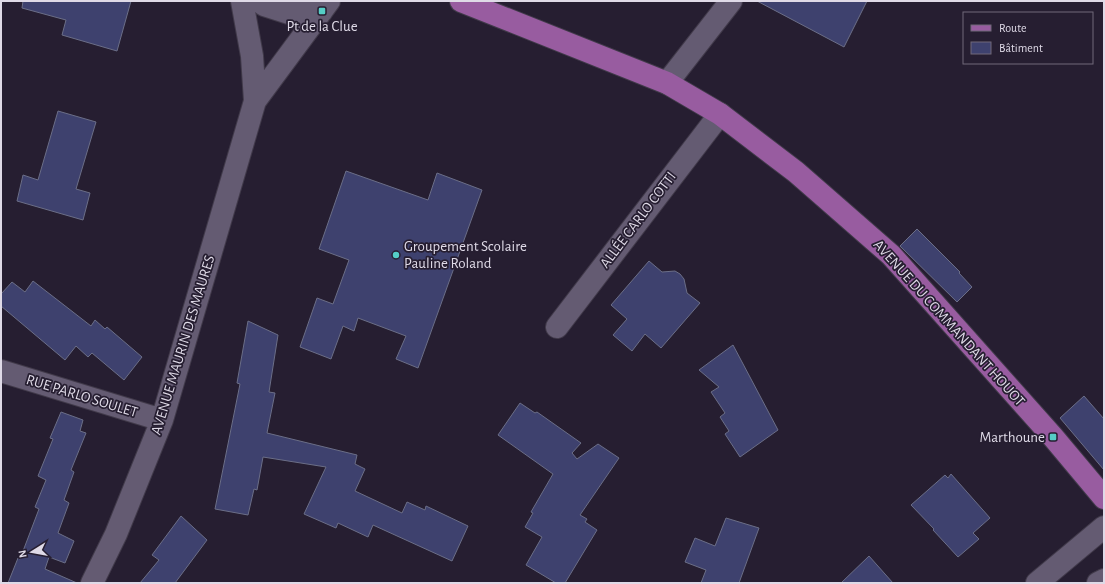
<svg xmlns="http://www.w3.org/2000/svg" width="1105" height="584" font-family="'Alegreya Sans',sans-serif">
	<style>
		.building { fill: #3e416e; stroke: #6b6e87 }
		.lines { fill: none; stroke-linecap: round; stroke-linejoin: round }
		.minor-casing { stroke: #413a4a; stroke-width: 24 }
		.major-casing { stroke: #413a4a; stroke-width: 24 }
		.minor { stroke: #645b72; stroke-width: 22 }
		.major { stroke: #985ca0; stroke-width: 22 }
		.poi-dot { fill: #55cdc6; stroke: #261e31; stroke-width: 1.5 }
		.labels { text-anchor: middle; dominant-baseline: central; stroke-width: 3.5; stroke-linejoin: round; paint-order: stroke }
		.poi-label { font-size: 15px; fill: #dfdae7; stroke: #261e31 }
		.street-label { font-size: 15px; fill: #dfdae7; stroke: #261e31 }
	</style>
	<rect width="100%" height="100%" fill="#261e31"/>
	<path class="building" d="M 23,1 L 131,1 L 117,51 L 62,35 L 66,20 L 22,8 Z
		M 757,1 L 867,1 L 844,47 Z
		M 58,111 L 96,122 L 76,189 L 90,193 L 83,220 L 17,201 L 23,175 L 38,180 Z
		M 346,171 L 428,200 L 437,173 L 482,190 L 418,368 L 396,359 L 406,336 L 358,318 L 354,331 L 343,326 L 331,359 L 300,347 L 317,298 L 333,304 L 349,260 L 319,249 Z
		M 917,229 L 960,272 L 959,273 L 972,287 L 957,302 L 900,246 Z
		M 649,261 L 662,272 L 675,271 L 680,274 L 684,279 L 687,293 L 700,303 L 661,348 L 645,334 L 632,351 L 613,335 L 627,319 L 611,305 Z
		M 33,281 L 91,326 L 95,320 L 105,329 L 107,327 L 142,357 L 124,380 L 92,353 L 88,357 L 76,346 L 65,360 L 1,306 L 1,294 L 12,282 L 25,292 Z
		M 248,321 L 278,335 L 269,392 L 275,393 L 267,433 L 357,455 L 355,464 L 365,469 L 355,491 L 402,513 L 407,502 L 425,510 L 426,506 L 468,526 L 452,561 L 373,525 L 368,537 L 338,523 L 336,528 L 304,514 L 326,467 L 263,457 L 257,490 L 254,489 L 248,515 L 215,509 L 240,384 L 237,383 Z
		M 733,345 L 778,430 L 740,457 L 725,434 L 729,431 L 720,417 L 725,413 L 711,392 L 719,387 L 699,370 Z
		M 1084,396 L 1104,419 L 1104,470 L 1060,418 Z
		M 520,403 L 535,413 L 537,412 L 581,443 L 572,453 L 577,459 L 598,444 L 619,458 L 580,515 L 587,519 L 585,522 L 597,530 L 565,583 L 556,583 L 526,565 L 542,537 L 525,527 L 533,513 L 531,512 L 553,474 L 498,435 Z
		M 61,412 L 83,420 L 80,431 L 86,433 L 71,470 L 74,472 L 64,500 L 69,503 L 58,533 L 74,541 L 65,563 L 49,557 L 45,569 L 77,583 L 8,583 L 18,558 L 20,559 L 39,509 L 35,507 L 46,480 L 38,476 L 53,439 L 50,438 Z
		M 951,474 L 990,518 L 973,533 L 979,539 L 958,557 L 933,530 L 934,529 L 911,505 L 945,475 L 948,478 Z
		M 181,516 L 207,540 L 175,583 L 140,583 L 159,560 L 152,555 Z
		M 726,518 L 759,528 L 739,583 L 701,583 L 706,570 L 685,562 L 695,538 L 715,546 Z
		M 869,556 L 893,583 L 841,583 Z"/>
	<g class="lines">
		<g class="minor-casing">
			<path id="minor" d="M 242,1 L 252,56 L 255,101
				M 259,1 L 264,5 L 289,13 L 322,11
				M 667,83 L 731,1
				M 557,327 L 720,114
				M 1,371 L 162,420
				M 92,583 L 116,534 L 162,420 L 255,101 L 329,1
				M 1037,583 L 1104,527
				M 1098,583 L 1104,580"/>
		</g>
		<g class="major-casing">
			<path id="major" d="M 461,1 L 667,83 L 720,114 L 796,172 L 891,255 L 1053,437 L 1104,498"/>
		</g>
		<use href="#minor" class="minor"/>
		<use href="#major" class="major"/>
	</g>
	<g class="poi-dot">
		<rect x="318" y="7" width="8" height="8" rx="2"/>
		<circle cx="396" cy="255" r="4"/>
		<rect x="1049" y="433" width="8" height="8" rx="2"/>
	</g>
	<g class="labels">
		<g class="poi-label">
			<text x="322" y="26">Pt de la Clue</text>
			<text x="404" y="246" text-anchor="start">Groupement Scolaire<tspan x="404" dy="17">Pauline Roland</tspan></text>
			<text x="1045" y="437" text-anchor="end">Marthoune</text>
		</g>
		<g class="street-label">
			<text transform="translate(638 220) rotate(-53)">ALLÉE CARLO COTTI</text>
			<text transform="translate(949 323) rotate(48)">AVENUE DU COMMANDANT HOUOT</text>
			<text transform="translate(183 345) rotate(-73)">AVENUE MAURIN DES MAURES</text>
			<text transform="translate(82 396) rotate(17)">RUE PARLO SOULET</text>
		</g>
	</g>
	<rect width="1105" height="584" fill="none" stroke="#dfdae7" stroke-width="4"/>
	<rect x="963" y="12" width="130" height="52" fill="#261e31" stroke="#70697a"/>
	<rect x="971" y="25" width="20" height="6" fill="#985ca0" stroke="#70697a"/>
	<text x="999" y="32" font-size="12" fill="#dfdae7">Route</text>
	<rect x="971" y="42" width="20" height="12" fill="#3e416e" stroke="#70697a"/>
	<text x="999" y="52" font-size="12" fill="#dfdae7">Bâtiment</text>
	<g transform="translate(32 552) rotate(259)" stroke="#261e31" stroke-width="3" paint-order="stroke">
	<path d="M0-3L7 15L0 10L-7 15Z" fill="#dfdae7"/>
	<text y="-6" font-size="11" font-weight="bold" text-anchor="middle" fill="#dfdae7">N</text>
	</g>
</svg>
